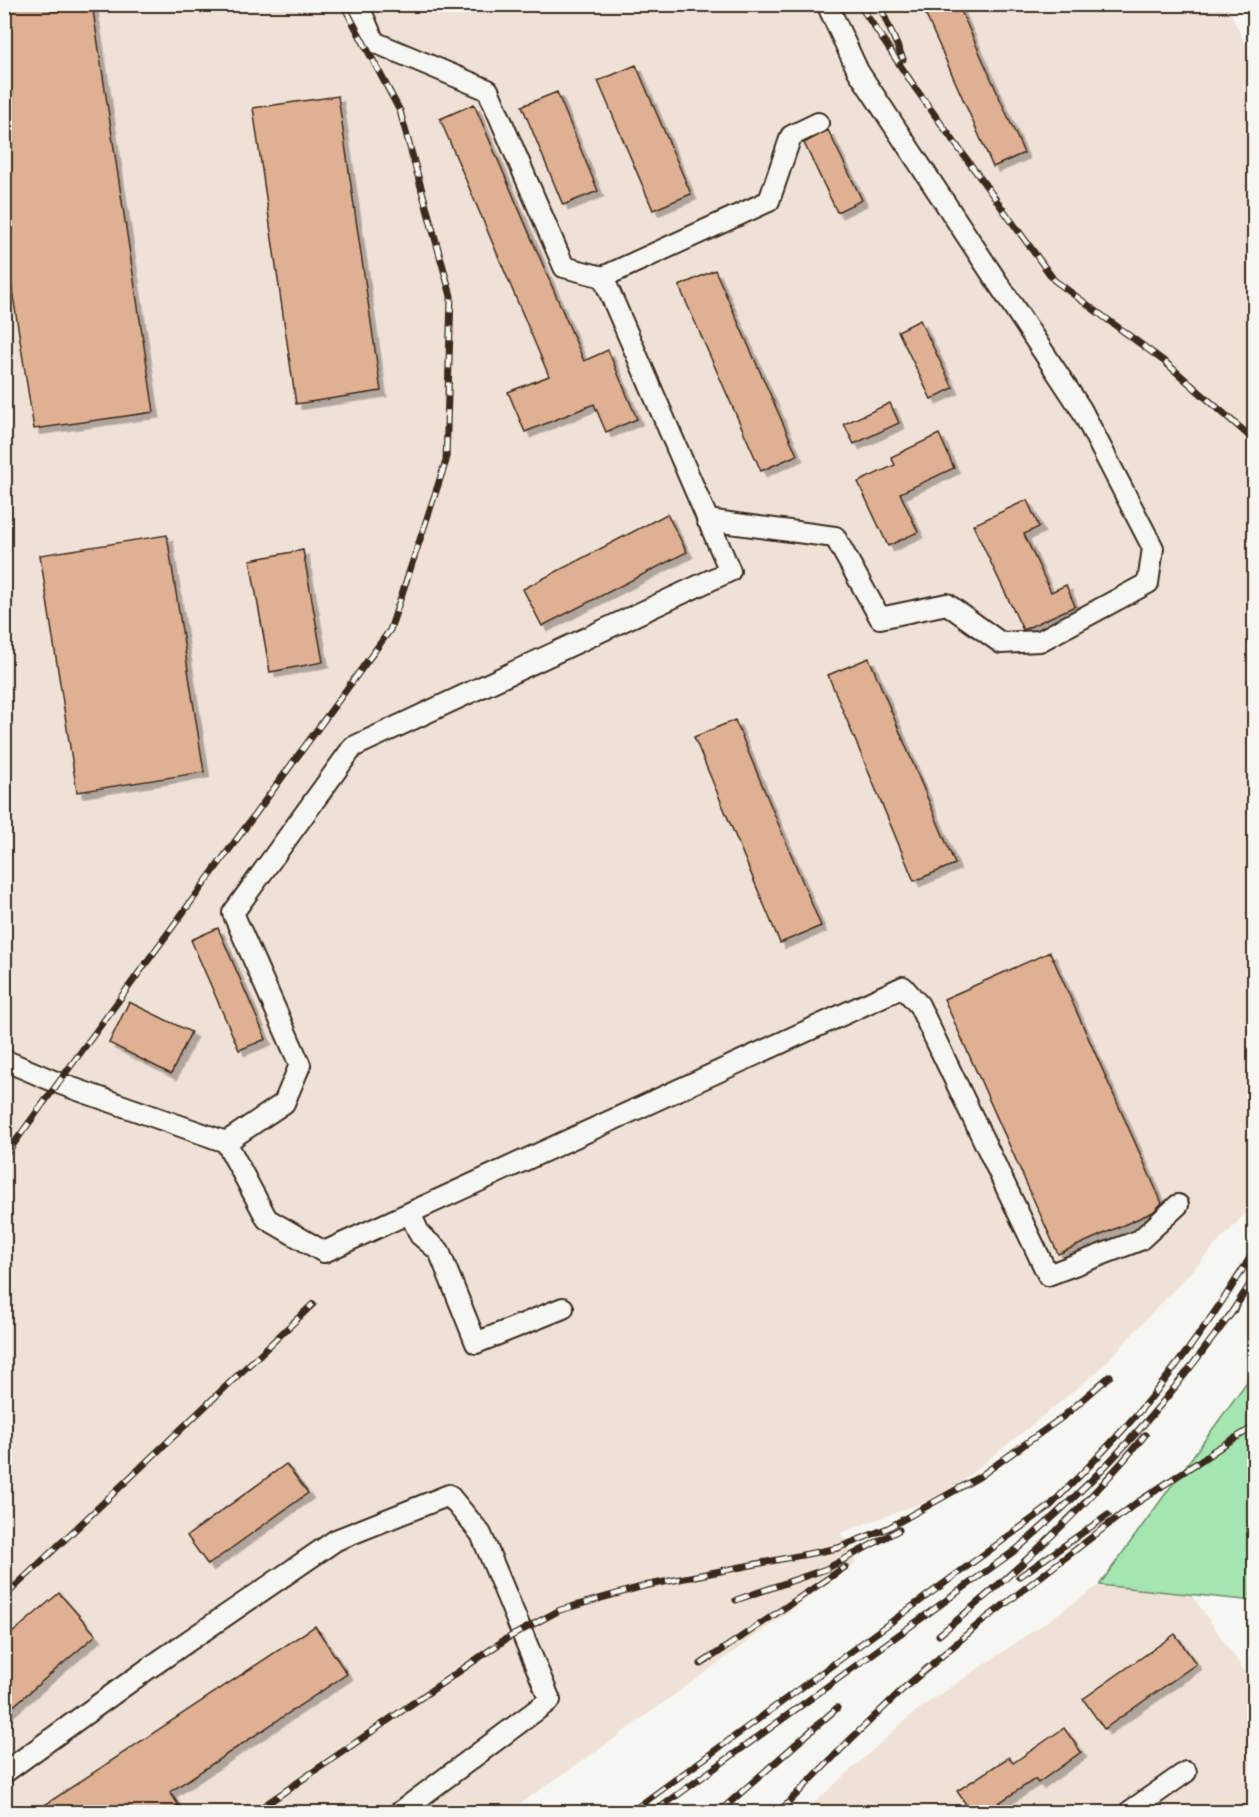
<svg xmlns="http://www.w3.org/2000/svg" width="1259" height="1817" font-family="Caveat,sans-serif">
	<style>
		.built { fill: #efe1d5 }
		.green { fill: #a3e6b1; stroke: #6f8868; stroke-width: 1.5 }
		.building { fill: #e0b092; stroke: #3b2a1e; stroke-width: 1.5; filter: url(#shadow) }
		.lines { fill: none; stroke-linecap: round; stroke-linejoin: round }
		.minor-casing { stroke: #3b2a1e; stroke-width: 24 }
		.minor { stroke: #f6f6f2; stroke-width: 20 }
		.rail-casing { stroke: #3b2a1e; stroke-width: 7 }
		.rail { stroke: #f6f6f2; stroke-width: 4.5; stroke-dasharray: 14; stroke-linecap: butt }
	</style>
	<defs>
		<filter id="shadow"><feDropShadow dx="5.5" dy="5.5" stdDeviation="0" flood-color="#0004"/></filter>
	</defs>
	<rect width="100%" height="100%" fill="#f6f6f2"/>
	<filter id="ink" filterUnits="userSpaceOnUse"><feTurbulence type="fractalNoise" baseFrequency=".0167" numOctaves="2"/><feDisplacementMap in="SourceGraphic" scale="12" xChannelSelector="R" yChannelSelector="G"/><feConvolveMatrix kernelMatrix="1 2 1 2 8 2 1 2 1" color-interpolation-filters="sRGB"/></filter>
	<g filter="url(#ink)">
		<path class="built" d="M 5,5 L 1227,5 L 1254,63 L 1254,1196 L 1244,1215 L 1096,1373 L 946,1494 L 841,1533 L 856,1563 L 601,1748 L 508,1812 L 5,1812 Z
			M 1100,1585 L 1191,1594 L 1254,1685 L 1254,1812 L 804,1812 L 915,1712 Z"/>
		<path class="green" d="M 1254,1372 L 1254,1601 L 1100,1585 L 1100,1584 Z"/>
		<path class="building" d="M 4,4 L 92,4 L 154,412 L 34,429 L 4,238 Z
			M 921,4 L 958,4 L 1024,153 L 993,167 Z
			M 636,65 L 691,194 L 653,210 L 598,81 Z
			M 557,92 L 598,191 L 563,205 L 522,106 Z
			M 338,96 L 381,391 L 296,404 L 253,108 Z
			M 474,104 L 584,361 L 608,350 L 637,419 L 606,432 L 594,404 L 525,432 L 508,392 L 549,376 L 440,119 Z
			M 828,130 L 862,200 L 837,212 L 804,143 Z
			M 715,270 L 797,455 L 761,471 L 679,286 Z
			M 920,320 L 953,388 L 931,399 L 898,331 Z
			M 890,403 L 899,423 L 854,444 L 844,424 Z
			M 939,434 L 954,468 L 900,493 L 918,532 L 888,546 L 858,482 L 895,465 L 891,457 Z
			M 1027,500 L 1039,527 L 1024,534 L 1051,592 L 1066,585 L 1075,606 L 1023,630 L 973,525 Z
			M 667,514 L 687,552 L 542,626 L 523,589 Z
			M 167,535 L 204,772 L 77,792 L 40,555 Z
			M 303,550 L 323,662 L 270,672 L 250,560 Z
			M 869,658 L 955,864 L 914,881 L 828,675 Z
			M 735,720 L 821,926 L 780,943 L 694,737 Z
			M 218,928 L 266,1039 L 239,1050 L 191,940 Z
			M 1050,952 L 1162,1203 L 1153,1212 L 1058,1254 L 944,999 Z
			M 129,1002 L 191,1032 L 171,1074 L 109,1043 Z
			M 286,1464 L 308,1493 L 208,1565 L 187,1536 Z
			M 59,1593 L 96,1635 L 4,1714 L 4,1640 Z
			M 315,1626 L 347,1674 L 170,1792 L 183,1812 L 34,1812 Z
			M 1175,1634 L 1196,1664 L 1104,1729 L 1083,1699 Z
			M 1064,1728 L 1081,1752 L 1038,1783 L 1035,1779 L 985,1812 L 971,1812 L 957,1791 L 1009,1757 L 1013,1763 Z"/>
		<g class="lines">
			<g class="minor-casing">
				<path id="minor" d="M 603,277 L 769,201 L 791,136 L 818,123
					M 707,520 L 835,537 L 880,618 L 947,604 L 1001,643 L 1040,641 L 1148,583 L 1153,548 L 1081,409 L 858,71 L 827,4
					M 4,1060 L 58,1083 L 226,1142 L 267,1219 L 324,1252 L 903,987 L 919,1005 L 1048,1275 L 1140,1240 L 1178,1205
					M 226,1142 L 284,1103 L 300,1065 L 233,913 L 353,747 L 730,571 L 603,277 L 564,267 L 488,90 L 374,42 L 358,4
					M 410,1213 L 420,1235 L 439,1251 L 476,1343 L 563,1308
					M 4,1773 L 149,1668 L 336,1540 L 449,1495 L 481,1534 L 550,1700 L 400,1812
					M 1129,1812 L 1186,1772"/>
			</g>
			<use href="#minor" class="minor"/>
			<g class="rail-casing">
				<path id="rail" d="M 859,4 L 916,89 L 1054,280 L 1165,362 L 1254,440
					M 879,4 L 903,59
					M 4,1157 L 390,630 L 446,461 L 451,296 L 400,111 L 343,4
					M 1230,1315 L 1254,1278
					M 1213,1451 L 1254,1427
					M 1019,1577 L 1108,1515
					M 4,1597 L 313,1304
					M 736,1600 L 826,1569 L 899,1530
					M 939,1635 C 1014,1574 1084,1510 1145,1435
					M 701,1664 L 845,1567
					M 255,1812 L 506,1639 L 560,1610 L 644,1586 L 838,1548 L 888,1528 L 979,1477 L 1064,1416 L 1110,1376
					M 631,1812 L 1050,1506 C 1089,1466 1130,1425 1165,1380 C 1197,1339 1227,1296 1254,1251
					M 654,1812 L 1017,1549 C 1074,1500 1128,1446 1175,1387 C 1195,1362 1214,1336 1234,1310
					M 719,1812 L 837,1708
					M 779,1812 L 851,1739 L 903,1689 L 979,1624 L 1135,1504 L 1221,1447"/>
			</g>
			<use href="#rail" class="rail"/>
		</g>
	</g>
	<rect width="1259" height="1817" fill="none" stroke="#f6f6f2" stroke-width="24"/>
	<rect x="12" y="12" width="1235" height="1793" fill="none" stroke="#3b2a1e" stroke-width="2" filter="url(#ink)"/>
</svg>
